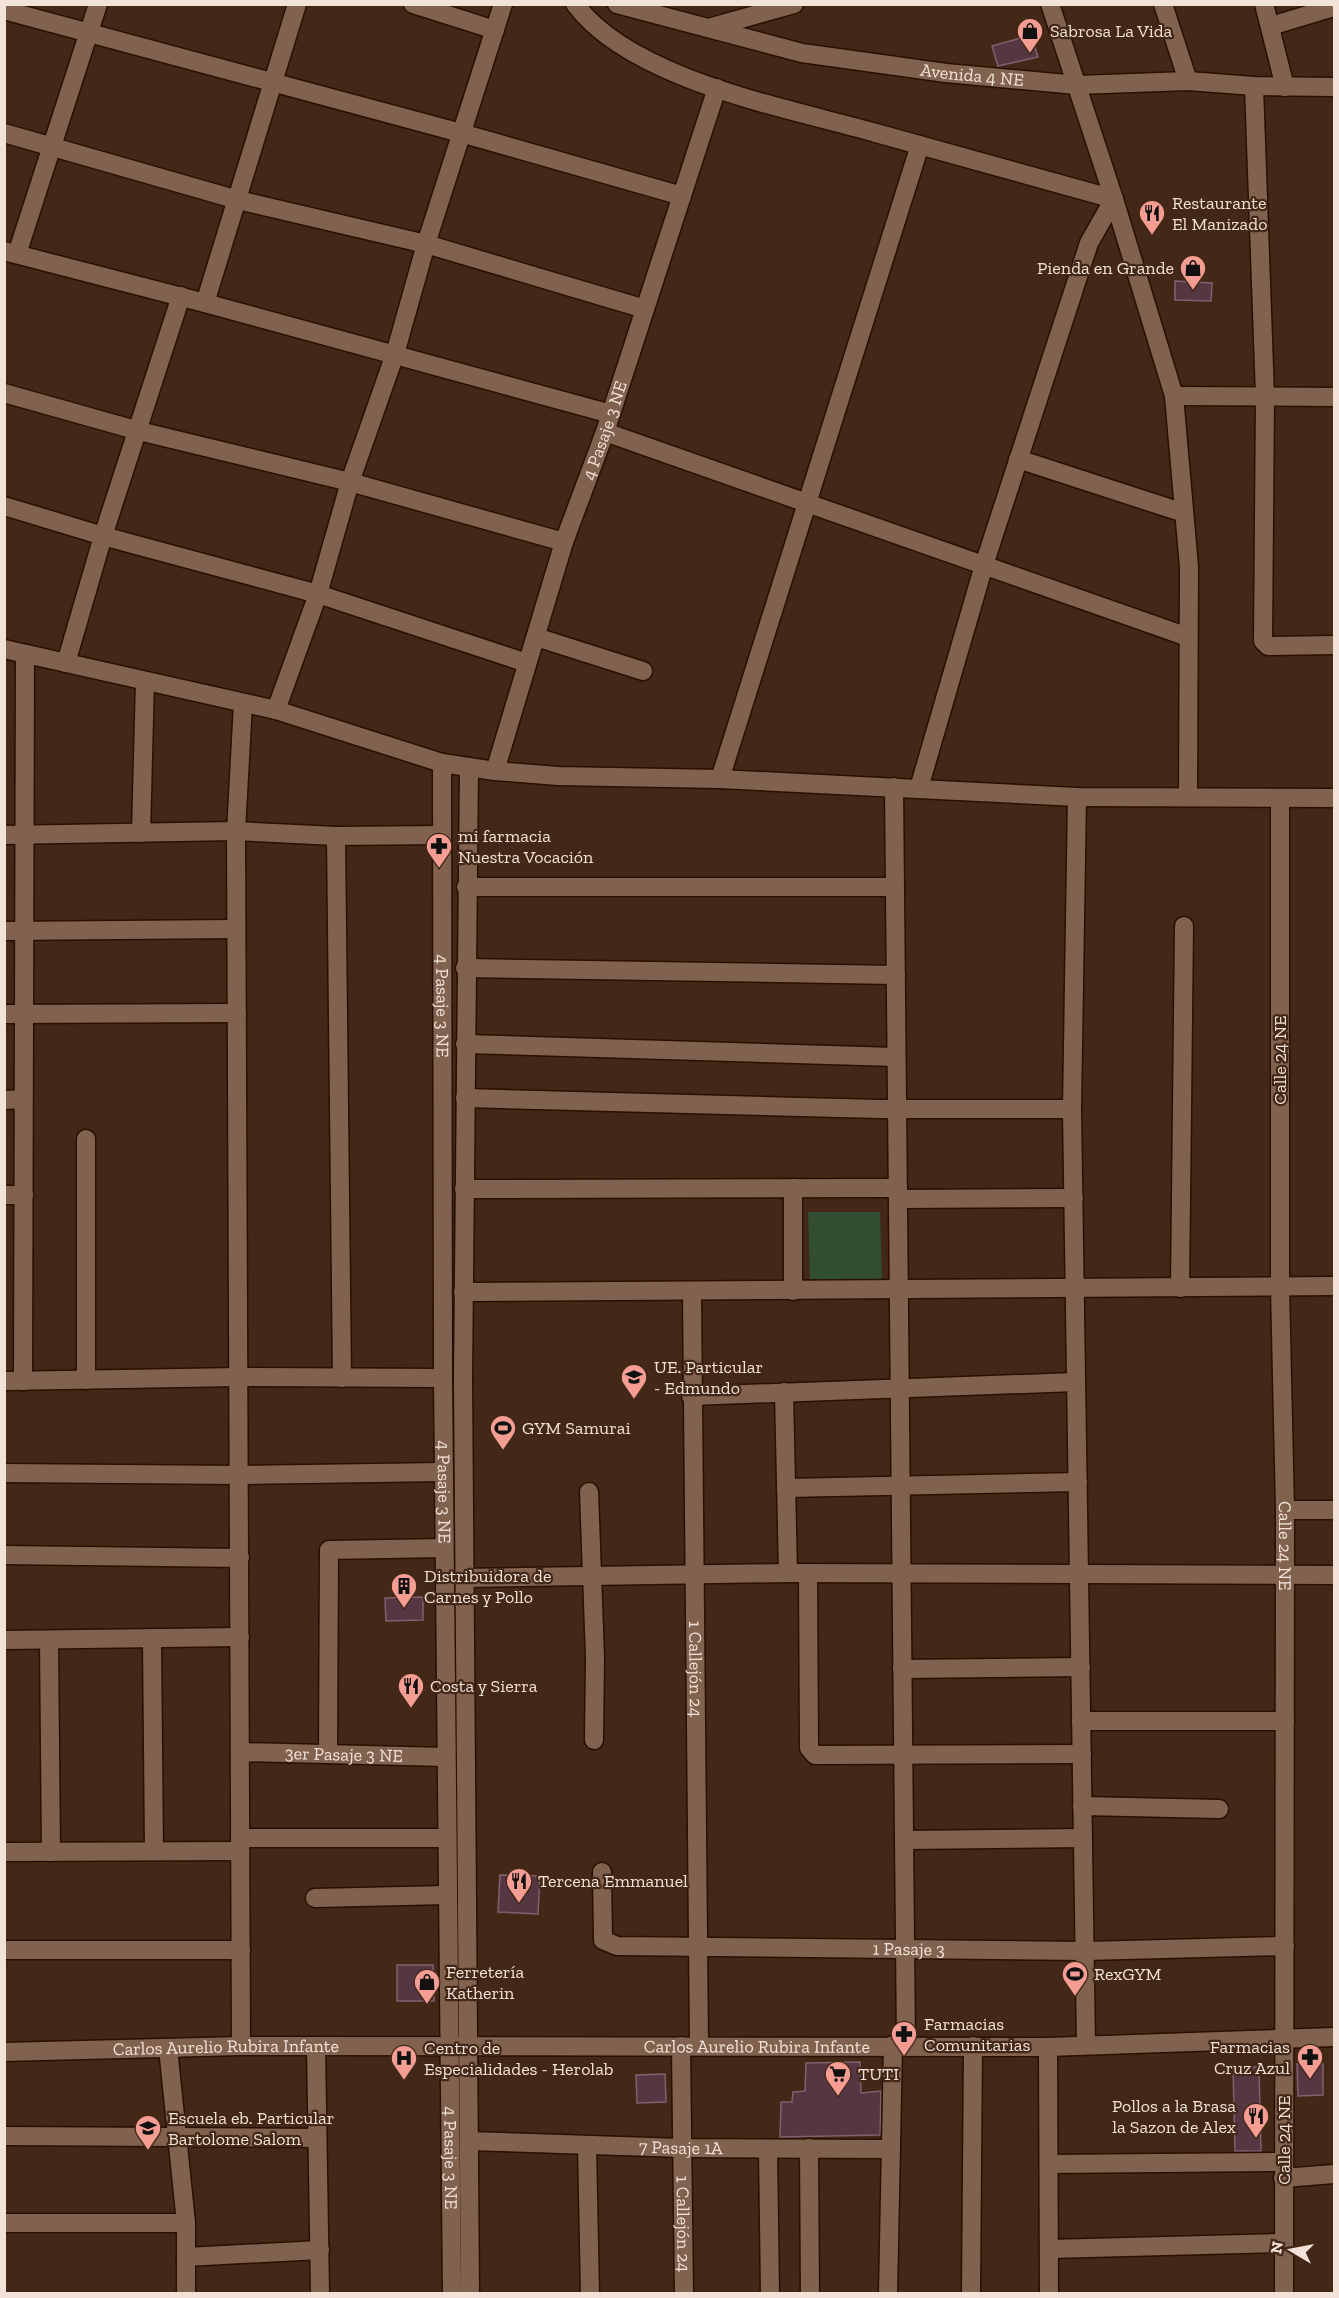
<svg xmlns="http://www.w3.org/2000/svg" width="1339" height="2298" font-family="'Zilla Slab',serif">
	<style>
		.green { fill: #324e32 }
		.building { fill: #553744; stroke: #81606f; stroke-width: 1.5 }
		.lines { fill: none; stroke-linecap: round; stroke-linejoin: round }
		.minor-casing { stroke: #281002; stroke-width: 21 }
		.minor { stroke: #80624f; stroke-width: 18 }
		.labels { text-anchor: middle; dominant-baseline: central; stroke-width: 4.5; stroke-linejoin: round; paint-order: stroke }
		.poi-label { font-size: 18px; fill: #f3e2d7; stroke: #432817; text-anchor: start }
		.street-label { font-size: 18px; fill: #f3e2d7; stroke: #432817 }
	</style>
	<rect width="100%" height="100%" fill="#432817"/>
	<path class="green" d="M 808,1212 L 880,1212 L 882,1280 L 810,1279 Z"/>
	<path class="building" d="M 1031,35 L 1038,57 L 998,66 L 992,46 Z
		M 1175,281 L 1212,283 L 1211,301 L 1175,300 Z
		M 423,1597 L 423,1620 L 386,1621 L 385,1598 Z
		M 500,1875 L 540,1876 L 538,1914 L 498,1912 Z
		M 397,1965 L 433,1965 L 434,2001 L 397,2001 Z
		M 860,2062 L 861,2093 L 881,2091 L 880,2135 L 780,2137 L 781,2102 L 792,2102 L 793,2092 L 805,2091 L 806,2063 Z
		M 1297,2064 L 1323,2064 L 1323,2095 L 1298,2096 Z
		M 1233,2067 L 1259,2067 L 1261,2151 L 1235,2151 Z
		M 665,2074 L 666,2102 L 637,2103 L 636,2075 Z"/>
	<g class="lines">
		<g class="minor-casing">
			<g id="minor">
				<path d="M 413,4 L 495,30"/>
				<path d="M 575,4 C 631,80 788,108 876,133 C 956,155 1035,177 1114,199 L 1089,243 L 984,565 L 919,788"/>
				<path id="s1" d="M 617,4 L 802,53 L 946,73 L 1077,85 L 1188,81 L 1254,86 L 1334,87"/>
				<path d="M 1050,4 L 1114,199 L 1174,396 L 1189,567 L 1188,797"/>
				<path d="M 1163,4 L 1188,81"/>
				<path d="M 1264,4 L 1285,87"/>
				<path d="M 4,10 L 461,133 L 682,196"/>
				<path d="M 1271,26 L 1334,7"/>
				<path d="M 712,27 L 794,4"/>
				<path d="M 1254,86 L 1265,396 L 1263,641 L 1268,646 L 1334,645"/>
				<path d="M 4,133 L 238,200 L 426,244 L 645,309"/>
				<path d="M 4,251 L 205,303 L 611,414"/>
				<path d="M 17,254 L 98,4"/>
				<path d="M 205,303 L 297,4"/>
				<path d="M 4,393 L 139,431 L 350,482 L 564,542"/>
				<path d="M 1174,396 L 1334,397"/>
				<path d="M 605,432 L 1188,637"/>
				<path d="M 1018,459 L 1184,513"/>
				<path d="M 4,506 L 103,536 L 318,594 L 527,663"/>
				<path d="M 536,637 L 643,671"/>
				<path d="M 4,649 L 276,710 L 442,763 L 495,771 L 558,776 L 720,779 L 1077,797 L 1334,798"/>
				<path d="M 66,663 L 103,536 L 181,296"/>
				<path d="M 276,710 L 318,594 L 350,482 L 395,354 L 426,244 L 503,4"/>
				<path id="s2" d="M 442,763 L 443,1378 L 452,2294"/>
				<path d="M 469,767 L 463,1379 L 470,2294"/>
				<path id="s3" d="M 495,771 L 564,542 L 605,432 L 717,88"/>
				<path d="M 720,779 L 920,145"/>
				<path d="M 894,787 L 906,2045"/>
				<path d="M 1077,797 L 1072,1109 L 1086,2045"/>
				<path id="s4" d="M 1280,799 L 1280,1287 L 1285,1510 L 1284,2294"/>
				<path d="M 141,833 L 145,681"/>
				<path d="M 4,835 L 236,831 L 336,836 L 441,835"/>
				<path d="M 336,836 L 342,1378"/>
				<path d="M 466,887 L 895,887"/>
				<path d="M 4,931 L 236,929"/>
				<path d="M 465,968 L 896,975"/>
				<path d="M 4,1014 L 237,1013"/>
				<path d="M 465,1044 L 896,1057"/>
				<path d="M 465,1098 L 879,1109 L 1072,1109"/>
				<path d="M 4,1100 L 23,1099"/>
				<path d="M 86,1139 L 86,1380"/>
				<path d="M 793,1188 L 793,1291"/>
				<path d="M 464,1189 L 898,1188"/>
				<path d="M 4,1195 L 24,1195"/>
				<path d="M 898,1199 L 1074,1198"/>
				<path d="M 1180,1288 L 1184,926"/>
				<path d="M 463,1292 L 1334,1286"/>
				<path id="s5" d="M 692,1293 L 699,2046"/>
				<path d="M 4,1381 L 239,1377 L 443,1378"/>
				<path d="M 23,1381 L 25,654"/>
				<path d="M 784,1392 L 788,1573"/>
				<path d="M 691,1396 L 1076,1382"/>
				<path d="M 4,1473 L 239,1475 L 444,1472"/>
				<path d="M 786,1488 L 1078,1482"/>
				<path d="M 589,1492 L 595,1657 L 594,1740"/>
				<path d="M 1285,1510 L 1334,1510"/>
				<path d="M 4,1555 L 240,1558"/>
				<path d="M 808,1573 L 809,1748 L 815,1755 L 1082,1754"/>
				<path d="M 464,1578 L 788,1573 L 1334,1575"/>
				<path d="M 4,1640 L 240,1637"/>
				<path d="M 49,1640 L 51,1852"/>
				<path d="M 152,1640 L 154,1850"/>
				<path d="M 902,1669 L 1081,1667"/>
				<path d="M 1081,1721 L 1285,1721"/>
				<path id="s6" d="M 240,1752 L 446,1757"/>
				<path d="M 328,1754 L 329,1550 L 444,1548"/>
				<path d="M 1082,1806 L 1219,1809"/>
				<path d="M 240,1838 L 447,1838"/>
				<path d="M 904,1840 L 1083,1838"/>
				<path d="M 4,1852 L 240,1851"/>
				<path id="s7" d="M 602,1872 L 603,1940 L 617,1946 L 1085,1951 L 1285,1946"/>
				<path d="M 315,1898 L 447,1895"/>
				<path d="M 4,1950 L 241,1950"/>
				<path d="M 241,2046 L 236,831 L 243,704"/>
				<path d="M 316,2046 L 320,2294"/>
				<path id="s8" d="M 681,2046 L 684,2294"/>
				<path d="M 1048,2047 L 1049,2294"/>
				<path d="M 168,2048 L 186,2223 L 186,2294"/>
				<path id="s9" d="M 4,2052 L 241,2046 L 1048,2047 L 1334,2037"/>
				<path d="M 4,2136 L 317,2138"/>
				<path id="s10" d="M 469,2141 L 682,2148 L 891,2149"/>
				<path d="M 587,2145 L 590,2294"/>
				<path d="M 809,2148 L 810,2294"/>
				<path d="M 768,2149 L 770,2294"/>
				<path d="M 1049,2164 L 1283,2162"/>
				<path d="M 1283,2178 L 1334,2174"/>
				<path d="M 4,2223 L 186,2223"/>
				<path d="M 1049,2249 L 1283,2243"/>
				<path d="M 186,2257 L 320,2250"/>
				<path d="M 888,2294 L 893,2045"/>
				<path d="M 971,2294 L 973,2046"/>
			</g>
		</g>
		<use href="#minor" class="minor"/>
	</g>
	<defs>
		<g id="shop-pin" transform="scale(1.35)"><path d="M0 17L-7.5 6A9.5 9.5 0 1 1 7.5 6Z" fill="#f59c93" stroke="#432817"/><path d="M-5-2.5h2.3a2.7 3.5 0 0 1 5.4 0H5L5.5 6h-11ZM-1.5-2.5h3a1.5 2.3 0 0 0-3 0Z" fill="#111"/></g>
		<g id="restaurant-pin" transform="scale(1.35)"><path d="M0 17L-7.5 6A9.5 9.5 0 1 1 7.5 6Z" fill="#f59c93" stroke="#432817"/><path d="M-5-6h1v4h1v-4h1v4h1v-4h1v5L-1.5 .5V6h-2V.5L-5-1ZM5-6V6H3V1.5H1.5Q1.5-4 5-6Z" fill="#111"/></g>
		<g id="pharmacy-pin" transform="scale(1.35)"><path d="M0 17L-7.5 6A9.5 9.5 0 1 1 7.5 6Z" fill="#f59c93" stroke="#432817"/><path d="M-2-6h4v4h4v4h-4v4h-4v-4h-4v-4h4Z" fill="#111"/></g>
		<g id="school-pin" transform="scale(1.35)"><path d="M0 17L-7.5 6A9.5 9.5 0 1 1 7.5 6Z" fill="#f59c93" stroke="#432817"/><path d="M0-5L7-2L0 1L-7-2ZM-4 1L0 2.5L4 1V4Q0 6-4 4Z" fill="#111"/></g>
		<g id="stadium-pin" transform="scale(1.35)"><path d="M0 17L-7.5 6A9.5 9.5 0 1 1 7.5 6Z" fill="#f59c93" stroke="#432817"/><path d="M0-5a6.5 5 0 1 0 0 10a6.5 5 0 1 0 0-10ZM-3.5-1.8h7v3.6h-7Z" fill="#111"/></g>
		<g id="building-pin" transform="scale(1.35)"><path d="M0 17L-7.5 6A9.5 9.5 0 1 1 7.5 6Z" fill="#f59c93" stroke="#432817"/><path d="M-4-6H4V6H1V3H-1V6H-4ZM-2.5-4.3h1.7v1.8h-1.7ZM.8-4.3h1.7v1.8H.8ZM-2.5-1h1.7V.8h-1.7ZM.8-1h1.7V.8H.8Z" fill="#111"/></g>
		<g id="hospital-pin" transform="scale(1.35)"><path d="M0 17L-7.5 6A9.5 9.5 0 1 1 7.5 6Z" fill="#f59c93" stroke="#432817"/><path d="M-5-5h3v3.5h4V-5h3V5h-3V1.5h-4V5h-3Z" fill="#111"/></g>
		<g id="supermarket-pin" transform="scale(1.35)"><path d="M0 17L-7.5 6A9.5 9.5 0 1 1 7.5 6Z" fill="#f59c93" stroke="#432817"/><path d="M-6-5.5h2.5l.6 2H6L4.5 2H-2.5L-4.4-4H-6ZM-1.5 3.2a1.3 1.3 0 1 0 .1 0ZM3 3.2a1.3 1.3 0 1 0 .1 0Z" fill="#111"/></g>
	</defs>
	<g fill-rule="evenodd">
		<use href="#shop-pin" x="1030" y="31"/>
		<use href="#restaurant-pin" x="1152" y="213"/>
		<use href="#shop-pin" x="1193" y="268"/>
		<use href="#pharmacy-pin" x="439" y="846"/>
		<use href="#school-pin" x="634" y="1377"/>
		<use href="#stadium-pin" x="503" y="1428"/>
		<use href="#building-pin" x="404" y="1586"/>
		<use href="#restaurant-pin" x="411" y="1686"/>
		<use href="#restaurant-pin" x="519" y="1881"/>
		<use href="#stadium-pin" x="1075" y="1974"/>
		<use href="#shop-pin" x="427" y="1982"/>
		<use href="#pharmacy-pin" x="904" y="2034"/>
		<use href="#pharmacy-pin" x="1310" y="2057"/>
		<use href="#hospital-pin" x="404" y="2058"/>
		<use href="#supermarket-pin" x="838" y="2074"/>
		<use href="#restaurant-pin" x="1256" y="2116"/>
		<use href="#school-pin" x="148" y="2128"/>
	</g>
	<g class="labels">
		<g class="poi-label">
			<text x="1050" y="31">Sabrosa La Vida</text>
			<text x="1172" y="203">Restaurante<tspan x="1172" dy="21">El Manizado</tspan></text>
			<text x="1174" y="268" text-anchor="end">Pienda en Grande</text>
			<text x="458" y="836">mi farmacia<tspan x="458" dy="21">Nuestra Vocación</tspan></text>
			<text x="654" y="1367">UE. Particular<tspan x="654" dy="21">- Edmundo</tspan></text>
			<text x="522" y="1428">GYM Samurai</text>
			<text x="424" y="1576">Distribuidora de<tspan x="424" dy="21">Carnes y Pollo</tspan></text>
			<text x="430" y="1686">Costa y Sierra</text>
			<text x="538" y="1881">Tercena Emmanuel</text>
			<text x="446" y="1972">Ferretería<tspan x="446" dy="21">Katherin</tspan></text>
			<text x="1094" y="1974">RexGYM</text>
			<text x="924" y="2024">Farmacias<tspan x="924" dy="21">Comunitarias</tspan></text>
			<text x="1290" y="2047" text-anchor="end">Farmacias<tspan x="1290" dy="21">Cruz Azul</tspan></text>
			<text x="424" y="2048">Centro de<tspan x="424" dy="21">Especialidades - Herolab</tspan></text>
			<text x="858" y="2074">TUTI</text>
			<text x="1236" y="2106" text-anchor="end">Pollos a la Brasa<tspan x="1236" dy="21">la Sazon de Alex</tspan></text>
			<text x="168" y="2118">Escuela eb. Particular<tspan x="168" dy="21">Bartolome Salom</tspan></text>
		</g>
		<g class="street-label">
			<text stroke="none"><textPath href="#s1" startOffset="363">Avenida 4 NE</textPath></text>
			<text stroke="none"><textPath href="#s3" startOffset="358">4 Pasaje 3 NE</textPath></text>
			<text stroke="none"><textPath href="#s2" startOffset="243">4 Pasaje 3 NE</textPath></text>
			<text transform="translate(1280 1060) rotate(-90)">Calle 24 NE</text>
			<text stroke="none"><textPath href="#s2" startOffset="729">4 Pasaje 3 NE</textPath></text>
			<text stroke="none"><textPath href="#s4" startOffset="747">Calle 24 NE</textPath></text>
			<text stroke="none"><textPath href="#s5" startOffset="376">1 Callejón 24</textPath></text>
			<text stroke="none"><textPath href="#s6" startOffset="104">3er Pasaje 3 NE</textPath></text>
			<text stroke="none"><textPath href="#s7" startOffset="375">1 Pasaje 3</textPath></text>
			<text stroke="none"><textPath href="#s9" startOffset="753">Carlos Aurelio Rubira Infante</textPath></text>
			<text stroke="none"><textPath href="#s9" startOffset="222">Carlos Aurelio Rubira Infante</textPath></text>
			<text transform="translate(1284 2140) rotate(-90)">Calle 24 NE</text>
			<text stroke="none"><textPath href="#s10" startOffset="212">7 Pasaje 1A</textPath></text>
			<text stroke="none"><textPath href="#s2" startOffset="1395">4 Pasaje 3 NE</textPath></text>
			<text stroke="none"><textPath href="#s8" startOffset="178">1 Callejón 24</textPath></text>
		</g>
	</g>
	<rect width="1339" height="2298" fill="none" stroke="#f3e2d7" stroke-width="12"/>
	<g transform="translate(1291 2250) rotate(280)" stroke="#432817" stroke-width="4.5" paint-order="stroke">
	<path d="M0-4.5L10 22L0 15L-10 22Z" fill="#f3e2d7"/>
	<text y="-9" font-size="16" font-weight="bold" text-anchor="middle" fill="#f3e2d7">N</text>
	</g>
</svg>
